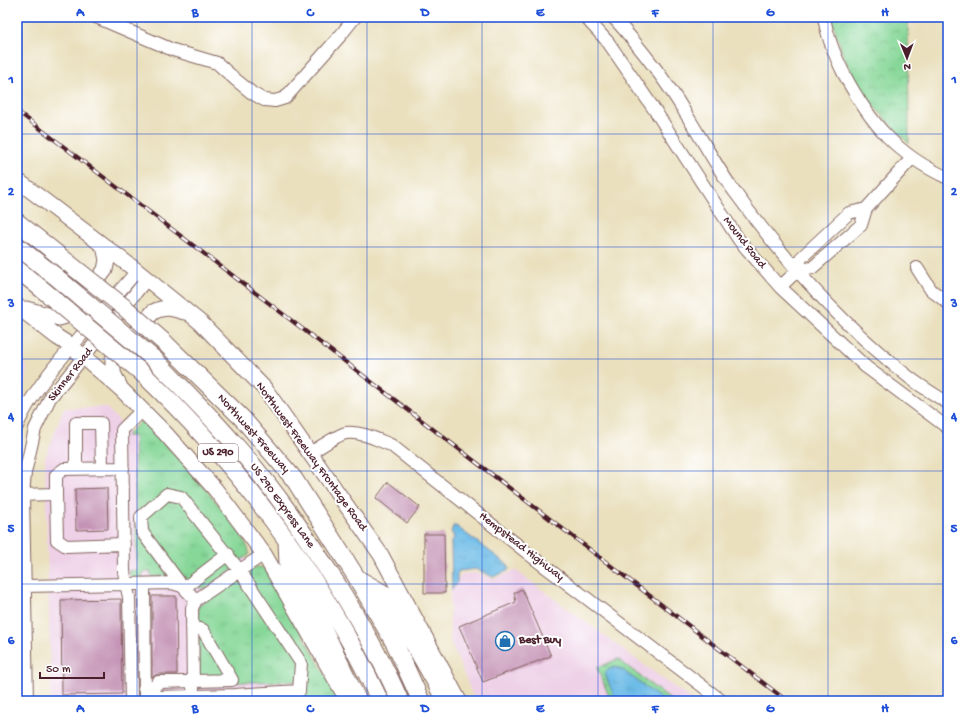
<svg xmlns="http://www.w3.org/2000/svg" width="965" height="718" font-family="'Gochi Hand',sans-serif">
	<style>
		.built { fill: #eed0e7 }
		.grass { fill: url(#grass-tufts); stroke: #687b62 }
		.park { fill: url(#park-crowns); stroke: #687b62 }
		.water { fill: url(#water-ripples); stroke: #5b6d89 }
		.building { fill: #c493b5 }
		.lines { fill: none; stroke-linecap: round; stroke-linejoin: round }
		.minor-casing { stroke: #82635e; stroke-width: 14 }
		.major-casing { stroke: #82635e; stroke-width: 17 }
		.highway-casing { stroke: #82635e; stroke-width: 19 }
		.minor { stroke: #fff; stroke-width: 12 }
		.major { stroke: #fff; stroke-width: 15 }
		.highway { stroke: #fff; stroke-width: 17 }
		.rail-casing { stroke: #4a1f2b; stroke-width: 4 }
		.rail { stroke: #fff; stroke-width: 2.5; stroke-dasharray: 8; stroke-linecap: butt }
		.highway-bridge-casing { stroke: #82635e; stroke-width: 19; stroke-linecap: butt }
		.highway-bridge { stroke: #fff; stroke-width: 17 }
		.grid { fill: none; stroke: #1d4ed8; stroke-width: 1; stroke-opacity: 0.55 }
		.labels { text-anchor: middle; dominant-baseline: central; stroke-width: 4; stroke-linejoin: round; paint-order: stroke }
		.shield { fill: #fff; stroke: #80626b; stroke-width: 1 }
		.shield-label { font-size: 11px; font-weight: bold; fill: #4a1f2b }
		.street-label { font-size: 12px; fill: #4a1f2b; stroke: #fff }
		.poi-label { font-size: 12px; font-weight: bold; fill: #4a1f2b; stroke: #fff; text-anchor: start }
		.neatline { fill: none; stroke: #1d4ed8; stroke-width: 1.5 }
		.grid-label { font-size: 13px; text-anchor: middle; font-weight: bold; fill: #1d4ed8 }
	</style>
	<defs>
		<pattern id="grass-tufts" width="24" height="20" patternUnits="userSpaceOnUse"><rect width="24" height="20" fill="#86d798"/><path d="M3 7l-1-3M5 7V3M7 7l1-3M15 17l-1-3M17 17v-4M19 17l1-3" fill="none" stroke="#75b883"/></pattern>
		<pattern id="park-crowns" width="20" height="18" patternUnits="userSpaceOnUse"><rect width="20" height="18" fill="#86d798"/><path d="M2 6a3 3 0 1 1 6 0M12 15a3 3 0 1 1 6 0" fill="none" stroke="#75b883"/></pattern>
		<pattern id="water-ripples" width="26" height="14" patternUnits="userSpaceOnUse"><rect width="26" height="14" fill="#6cbbe7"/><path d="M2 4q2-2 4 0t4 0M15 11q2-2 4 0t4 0" fill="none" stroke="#5fa0c6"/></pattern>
	</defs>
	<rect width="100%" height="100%" fill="#fff"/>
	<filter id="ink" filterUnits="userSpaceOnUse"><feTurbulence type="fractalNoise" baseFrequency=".025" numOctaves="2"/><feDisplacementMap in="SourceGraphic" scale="8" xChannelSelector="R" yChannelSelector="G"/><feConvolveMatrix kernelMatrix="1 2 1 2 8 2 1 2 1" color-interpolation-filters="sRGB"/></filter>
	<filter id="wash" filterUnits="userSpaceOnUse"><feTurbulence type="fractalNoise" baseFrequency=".012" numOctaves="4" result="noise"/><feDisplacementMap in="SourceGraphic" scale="16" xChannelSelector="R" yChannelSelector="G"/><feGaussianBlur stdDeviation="0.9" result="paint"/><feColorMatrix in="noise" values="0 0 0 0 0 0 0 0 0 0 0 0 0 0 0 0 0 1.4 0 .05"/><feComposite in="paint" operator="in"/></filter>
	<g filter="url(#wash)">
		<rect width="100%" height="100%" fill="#eae0be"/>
		<path class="built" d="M 17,353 L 27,368 L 25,382 L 17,399 Z
			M 106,407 L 240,550 L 284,616 L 303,650 L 303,701 L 97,701 L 97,699 L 51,701 L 45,458 L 64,408 Z
			M 515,570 L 693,701 L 475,701 L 450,640 L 450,592 L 462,574 L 477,573 L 494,579 Z"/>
		<path class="grass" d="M 140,422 L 144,422 C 162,441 253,536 249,555 L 240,561 L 236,567 L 206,588 C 195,589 188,582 178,578 C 171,575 160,577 152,577 L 150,571 L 142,573 L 143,578 L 133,579 L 130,576 L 129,571 L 137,570 L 134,436 L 126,436 Z
			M 256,567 L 261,567 L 267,571 L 340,701 L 303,701 L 303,681 L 202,683 L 199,676 L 198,606 Z
			M 618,659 L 672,701 L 611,701 L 597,668 Z"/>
		<path class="park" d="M 831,17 L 908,17 L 909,144 L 862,94 L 843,55 Z"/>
		<path class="water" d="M 453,526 L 456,526 L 508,565 L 509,569 L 507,571 L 493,577 L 476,569 L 459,571 L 457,574 L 457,582 L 452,590 L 451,541 L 454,539 L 453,535 L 451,532 Z
			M 614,667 L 620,668 L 664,701 L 616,701 L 605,674 L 606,671 Z"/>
		<g id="blocks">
			<path class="building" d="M 388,482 L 420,507 L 407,523 L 376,498 Z
				M 107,488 L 108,529 L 76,530 L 75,489 Z
				M 424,534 L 444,534 L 445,593 L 424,593 Z
				M 522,589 L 551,656 L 483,682 L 459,626 L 516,602 L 514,593 Z
				M 152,596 L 176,596 L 177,674 L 158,674 L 152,677 Z
				M 121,599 L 122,694 L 62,695 L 61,600 Z"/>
		</g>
	</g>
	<g filter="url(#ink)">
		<use href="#blocks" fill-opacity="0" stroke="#82635e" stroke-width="1"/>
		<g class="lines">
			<g class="minor-casing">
				<path id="minor" d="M 96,17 L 173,50 L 217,63 L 236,80 L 252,93 L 264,100 L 275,101 L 285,98 L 340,36 L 355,17
					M 585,17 L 608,42 L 656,112 L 739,240 L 780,287 L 866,367 L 948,428
					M 613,17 C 640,47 665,79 686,114 C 702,139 716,166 734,191 C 784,260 842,325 910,378 C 922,387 935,395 948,403
					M 824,17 C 827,37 835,56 844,74 C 870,123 897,155 948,178
					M 917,268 L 931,290 L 948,303
					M 797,271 L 812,268 L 861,225 L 866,209 L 912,158
					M 780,287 L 797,271 L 801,258 L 849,213 L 866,209
					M 17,426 C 26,405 40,385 54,367 L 137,271
					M 310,453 C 319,448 337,435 346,433 C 361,431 378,440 391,445 L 539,562 L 722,701
					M 76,469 L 76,423 L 101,423 L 102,468
					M 56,494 L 56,475 L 64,469 L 123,468
					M 17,495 L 56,494 L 57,540 L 66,546 L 124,544
					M 144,584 L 145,701
					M 25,586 L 126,584 L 124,571 L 122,430 L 142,410
					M 184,588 L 228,554
					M 193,688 L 192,608 L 196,600
					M 144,689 L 148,693 L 158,697 L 235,695 L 299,691 L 301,663 L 240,571 L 181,497 L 167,494 L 141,517 L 142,532 L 182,586
					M 154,694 L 153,689 L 158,682 L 232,680 L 203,630 L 192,627
					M 27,701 L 23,495 L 25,473 L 35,429 L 50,398 L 147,279
					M 131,701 L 129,597 L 126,584 L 172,583 L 182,586 L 196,600 L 264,554"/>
			</g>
			<g class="major-casing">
				<path id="major" d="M 17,180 L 137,271 L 201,323 L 265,389 L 381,555 L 459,701
					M 17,306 L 57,337 L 71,346 L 121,389 L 165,433 L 215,489 L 264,554 L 348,701
					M 26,309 L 59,318 L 70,315 L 105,270 L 107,260 L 104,246
					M 120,387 L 113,373 L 113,359 L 153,312 C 164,306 172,308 184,312"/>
			</g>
			<g class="highway-casing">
				<path id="highway" d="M 17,222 L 67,262
					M 17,246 L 55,276
					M 17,269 L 43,290
					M 165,343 L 242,418 L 294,479 L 357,578 L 395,644 L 421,701
					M 154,359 C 182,388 211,416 237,447 C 274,488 305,535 335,581 C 359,620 382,659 400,701
					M 141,372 C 240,466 322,577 380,701
					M 287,541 L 288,565 L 318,618 L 358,701
					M 358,579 L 386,595 L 435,681 L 445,701"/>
			</g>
			<use href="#minor" class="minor"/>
			<use href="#major" class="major"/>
			<use href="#highway" class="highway"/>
			<g class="rail-casing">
				<path id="rail" d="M 17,111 L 270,304 L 787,701"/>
			</g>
			<use href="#rail" class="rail"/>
			<g class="highway-bridge-casing">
				<path id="highway-bridge" d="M 67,262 L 125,308 L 165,343
					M 55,276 L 154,359
					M 43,290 L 141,372"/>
			</g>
			<use href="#highway-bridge" class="highway-bridge"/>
		</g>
	</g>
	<path class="grid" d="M 137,17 L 137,701M 252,17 L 252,701M 367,17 L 367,701M 482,17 L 482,701M 598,17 L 598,701M 713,17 L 713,701M 828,17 L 828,701M 17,134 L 948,134M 17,247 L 948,247M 17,359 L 948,359M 17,471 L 948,471M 17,584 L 948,584"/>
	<defs>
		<g id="shop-ring" transform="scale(1)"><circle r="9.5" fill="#fff" stroke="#1f6fb2" stroke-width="1.5"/><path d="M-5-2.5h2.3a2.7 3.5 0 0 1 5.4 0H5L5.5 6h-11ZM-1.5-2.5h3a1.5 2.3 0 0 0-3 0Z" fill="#1f6fb2"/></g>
	</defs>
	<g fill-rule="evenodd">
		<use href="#shop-ring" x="505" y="641"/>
	</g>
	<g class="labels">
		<rect class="shield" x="198" y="444" width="40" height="18" rx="3"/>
		<g class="shield-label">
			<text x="218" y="453">US 290</text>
		</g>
		<g class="street-label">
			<text transform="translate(744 243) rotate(52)">Mound Road</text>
			<text transform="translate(71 375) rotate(-52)">Skinner Road</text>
			<text transform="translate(253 434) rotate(48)">Northwest Freeway</text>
			<text transform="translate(311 457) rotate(54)">Northwest Freeway Frontage Road</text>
			<text transform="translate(282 506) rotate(54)">US 290 Express Lane</text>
			<text transform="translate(521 547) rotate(38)">Hempstead Highway</text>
		</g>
		<g class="poi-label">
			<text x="519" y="641">Best Buy</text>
		</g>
	</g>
	<rect width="965" height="718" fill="none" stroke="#fff" stroke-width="44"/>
	<g transform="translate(907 58) rotate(179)" stroke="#ffffff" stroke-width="3" paint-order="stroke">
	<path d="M0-3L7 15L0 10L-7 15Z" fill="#4a1f2b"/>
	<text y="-6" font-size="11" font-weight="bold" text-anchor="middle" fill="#4a1f2b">N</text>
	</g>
	<path d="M40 672v6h64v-6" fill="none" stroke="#4a1f2b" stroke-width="2"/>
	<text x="46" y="672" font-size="12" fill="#4a1f2b" stroke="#ffffff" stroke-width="3" paint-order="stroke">50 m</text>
	<rect x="22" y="22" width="921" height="674" class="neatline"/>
	<g class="grid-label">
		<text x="80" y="16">A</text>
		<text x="195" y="16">B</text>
		<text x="310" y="16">C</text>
		<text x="425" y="16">D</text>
		<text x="540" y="16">E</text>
		<text x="655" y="16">F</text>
		<text x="770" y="16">G</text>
		<text x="885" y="16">H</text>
		<text x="11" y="83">1</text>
		<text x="954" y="83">1</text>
		<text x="11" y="195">2</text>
		<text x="954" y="195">2</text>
		<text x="11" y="307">3</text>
		<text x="954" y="307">3</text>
		<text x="11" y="420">4</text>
		<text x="954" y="420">4</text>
		<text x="11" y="532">5</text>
		<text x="954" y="532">5</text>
		<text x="11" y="644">6</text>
		<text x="954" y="644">6</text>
		<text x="80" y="712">A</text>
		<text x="195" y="712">B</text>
		<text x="310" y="712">C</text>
		<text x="425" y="712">D</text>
		<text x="540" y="712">E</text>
		<text x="655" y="712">F</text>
		<text x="770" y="712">G</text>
		<text x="885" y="712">H</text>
	</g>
</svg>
